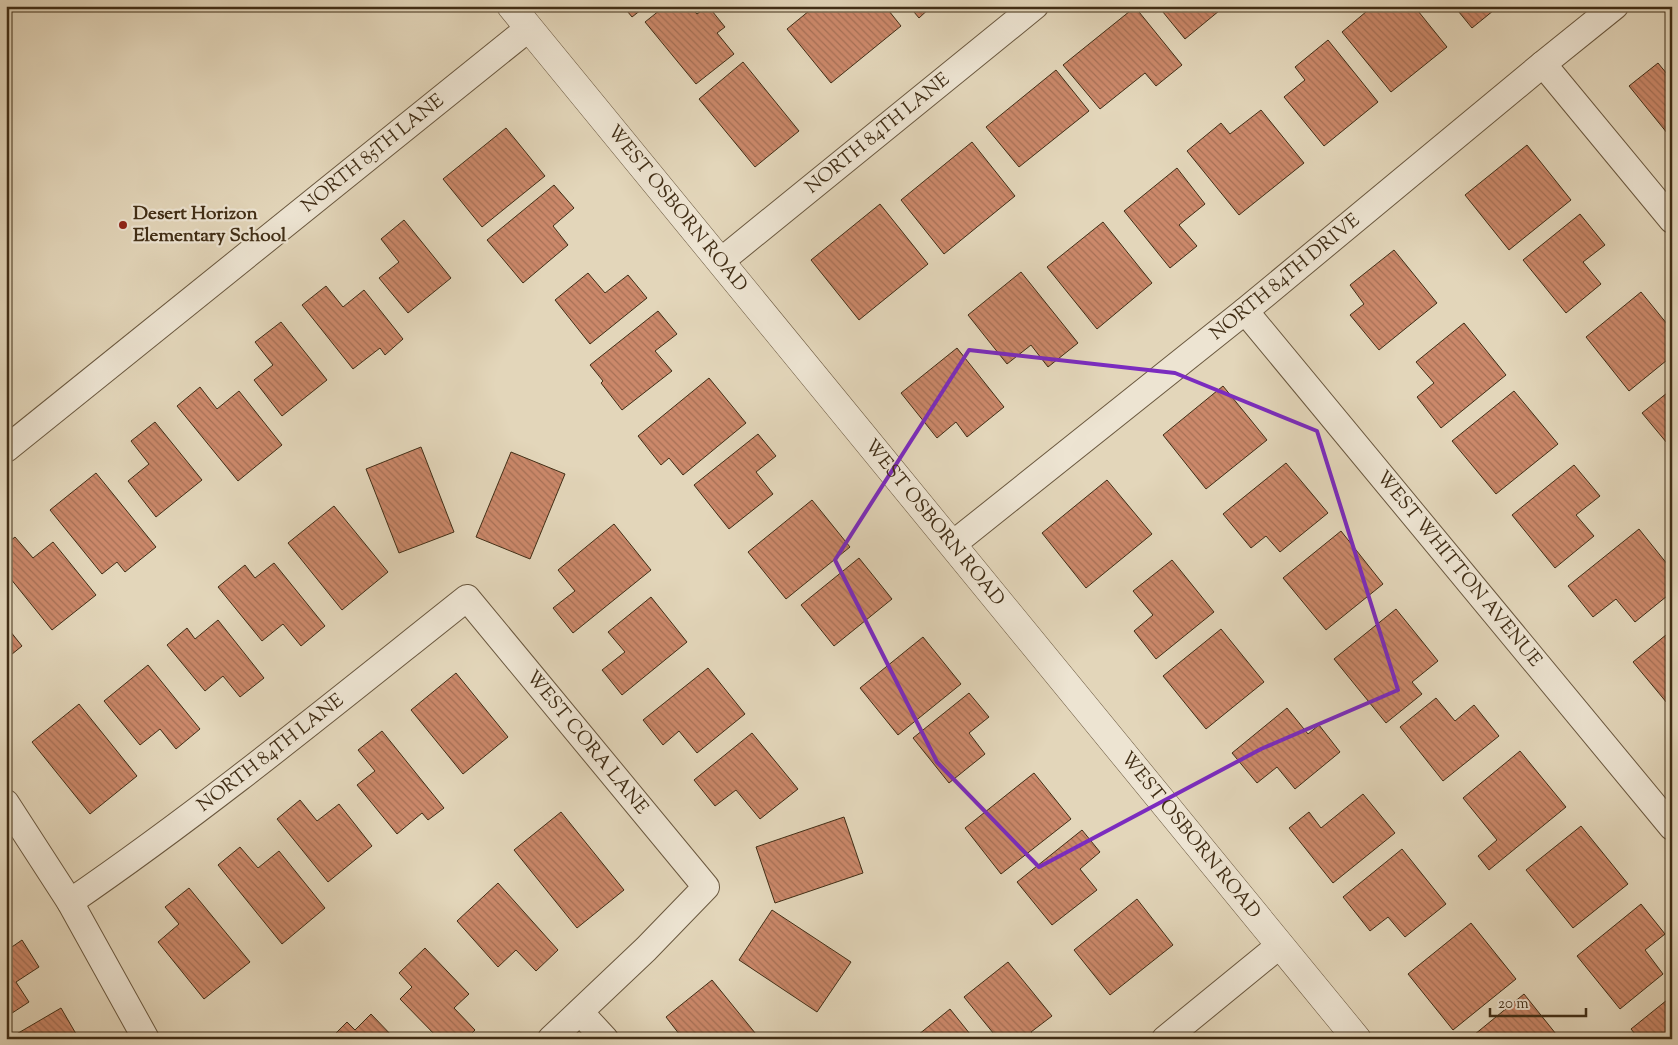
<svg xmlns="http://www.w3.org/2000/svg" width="1678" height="1045" font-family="'Sorts Mill Goudy',serif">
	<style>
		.building { fill: url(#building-back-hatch); stroke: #412e16 }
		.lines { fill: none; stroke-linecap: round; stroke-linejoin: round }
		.minor-casing { stroke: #6a583f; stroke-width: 28 }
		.tertiary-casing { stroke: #6a583f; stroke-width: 29 }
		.minor { stroke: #ede4d2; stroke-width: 26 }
		.tertiary { stroke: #ede4d2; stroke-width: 28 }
		.marked { fill: none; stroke: #7b2cbf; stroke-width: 4; stroke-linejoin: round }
		.poi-dot { fill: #8f2418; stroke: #ede4d2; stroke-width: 2 }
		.labels { text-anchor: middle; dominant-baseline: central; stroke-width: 4.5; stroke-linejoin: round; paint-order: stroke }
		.street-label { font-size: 19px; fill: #412e16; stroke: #ede4d2 }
		.poi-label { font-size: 19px; font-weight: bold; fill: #412e16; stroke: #ede4d2; text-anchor: start }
	</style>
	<defs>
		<pattern id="building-back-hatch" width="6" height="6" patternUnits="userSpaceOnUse" patternTransform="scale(1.25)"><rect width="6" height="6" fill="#cb886a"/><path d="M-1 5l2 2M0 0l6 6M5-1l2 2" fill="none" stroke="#a67056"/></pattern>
	</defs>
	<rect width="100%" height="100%" fill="#e3d6ba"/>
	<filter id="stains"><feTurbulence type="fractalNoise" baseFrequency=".004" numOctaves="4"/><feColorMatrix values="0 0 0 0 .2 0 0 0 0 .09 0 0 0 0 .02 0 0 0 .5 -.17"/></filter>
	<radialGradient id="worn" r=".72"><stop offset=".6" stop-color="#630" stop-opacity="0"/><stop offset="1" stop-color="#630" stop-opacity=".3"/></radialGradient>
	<path class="building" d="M 623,6 L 646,6 L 632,17 Z
		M 665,6 L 690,6 L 697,14 L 708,6 L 725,27 L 717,33 L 734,54 L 696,84 L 645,22 Z
		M 815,6 L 885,6 L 901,26 L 831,83 L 787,29 Z
		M 909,6 L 932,6 L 919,18 Z
		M 1158,6 L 1225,6 L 1185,39 Z
		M 1373,6 L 1414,6 L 1447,47 L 1391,92 L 1342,32 Z
		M 1454,6 L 1499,6 L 1472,28 Z
		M 1135,7 L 1182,65 L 1156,86 L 1145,73 L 1100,109 L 1063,65 Z
		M 1328,40 L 1378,102 L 1324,146 L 1284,97 L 1305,80 L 1295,67 Z
		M 743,62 L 799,131 L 755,167 L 699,99 Z
		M 1658,63 L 1672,80 L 1672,139 L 1629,86 Z
		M 1056,70 L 1089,111 L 1019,167 L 986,127 Z
		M 1261,110 L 1304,163 L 1239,215 L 1187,151 L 1221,123 L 1230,134 Z
		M 506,128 L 545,176 L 482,227 L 443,179 Z
		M 972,142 L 1015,196 L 944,254 L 901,200 Z
		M 1527,145 L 1571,200 L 1509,250 L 1465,195 Z
		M 1177,168 L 1205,204 L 1179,225 L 1197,246 L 1170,268 L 1124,211 Z
		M 554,185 L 574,208 L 553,226 L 568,245 L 523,283 L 487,240 Z
		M 880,204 L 928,264 L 859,320 L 811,260 Z
		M 1580,214 L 1605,245 L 1583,262 L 1601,284 L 1566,313 L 1523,260 Z
		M 404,220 L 451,278 L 408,313 L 379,278 L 399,262 L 381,239 Z
		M 1103,222 L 1152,283 L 1097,329 L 1047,267 Z
		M 1394,250 L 1437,303 L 1379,350 L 1350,315 L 1364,304 L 1350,285 Z
		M 1021,272 L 1078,343 L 1048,367 L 1031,345 L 1007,364 L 968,315 Z
		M 588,273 L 605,293 L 628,275 L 647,298 L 590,344 L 555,300 Z
		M 326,286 L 343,307 L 364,290 L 403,339 L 385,355 L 380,348 L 353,369 L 302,305 Z
		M 1641,292 L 1672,330 L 1672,356 L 1629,391 L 1586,337 Z
		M 658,311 L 677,334 L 655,351 L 672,371 L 622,410 L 601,383 L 603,381 L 590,365 Z
		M 281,322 L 327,380 L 282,416 L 254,380 L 273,365 L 255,342 Z
		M 1464,323 L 1506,375 L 1441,428 L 1417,397 L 1434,383 L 1416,362 Z
		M 957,348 L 1004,407 L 967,437 L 956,422 L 937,438 L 901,393 Z
		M 709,378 L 746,423 L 683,475 L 669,458 L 661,465 L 638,436 Z
		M 1223,386 L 1267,440 L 1206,489 L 1163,435 Z
		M 200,387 L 217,409 L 239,391 L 282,445 L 238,481 L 177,406 Z
		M 1672,389 L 1672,449 L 1642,413 Z
		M 1514,391 L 1558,444 L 1496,494 L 1452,441 Z
		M 155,422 L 202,480 L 156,517 L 128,481 L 149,464 L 131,441 Z
		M 758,434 L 776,456 L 756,472 L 773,494 L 729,529 L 694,485 Z
		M 421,447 L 454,532 L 399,553 L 366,469 Z
		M 511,452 L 565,474 L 530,559 L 476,537 Z
		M 1286,463 L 1328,513 L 1280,552 L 1266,536 L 1251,548 L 1223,514 Z
		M 1574,465 L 1600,496 L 1576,515 L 1594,536 L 1555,568 L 1512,515 Z
		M 96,473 L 156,547 L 125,572 L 117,562 L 102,574 L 50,510 Z
		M 1107,480 L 1152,534 L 1086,588 L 1042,533 Z
		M 812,500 L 850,547 L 786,599 L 748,552 Z
		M 334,506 L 388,572 L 342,610 L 288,543 Z
		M 614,524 L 651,570 L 573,633 L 553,608 L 575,591 L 558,570 Z
		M 1639,529 L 1672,570 L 1672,592 L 1635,622 L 1616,599 L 1593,617 L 1568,586 Z
		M 1341,531 L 1383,584 L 1326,630 L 1283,578 Z
		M 15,537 L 33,558 L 53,542 L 96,595 L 52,630 L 6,573 L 6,544 Z
		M 859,558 L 892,599 L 834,646 L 801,605 Z
		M 1172,560 L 1214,612 L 1156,659 L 1134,631 L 1153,615 L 1133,591 Z
		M 274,563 L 325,626 L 301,646 L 283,624 L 262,641 L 218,587 L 245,565 L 255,578 Z
		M 651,597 L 687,642 L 622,695 L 602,670 L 625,652 L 608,632 Z
		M 1396,609 L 1438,661 L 1412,682 L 1422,694 L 1386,723 L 1334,659 Z
		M 218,620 L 264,678 L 240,697 L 223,676 L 205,691 L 167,645 L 187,628 L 195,639 Z
		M 6,626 L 22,646 L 6,659 Z
		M 1221,629 L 1264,682 L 1206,729 L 1163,676 Z
		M 1672,630 L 1672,709 L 1633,662 Z
		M 923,637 L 961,684 L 898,735 L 860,688 Z
		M 148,665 L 200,729 L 176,749 L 160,729 L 140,745 L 104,701 Z
		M 708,668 L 745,714 L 697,753 L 679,731 L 663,745 L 643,720 Z
		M 456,673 L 508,737 L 463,774 L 411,710 Z
		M 969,693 L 989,717 L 969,733 L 985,754 L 949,783 L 913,738 Z
		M 1436,698 L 1455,721 L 1474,705 L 1499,736 L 1443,781 L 1400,727 Z
		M 79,704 L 137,776 L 90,814 L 32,742 Z
		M 1287,708 L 1308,734 L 1319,725 L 1340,752 L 1295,789 L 1277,767 L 1257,783 L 1232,753 Z
		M 382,731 L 444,808 L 428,820 L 422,813 L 397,834 L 357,785 L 375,771 L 358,750 Z
		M 752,733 L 798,789 L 760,819 L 736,790 L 715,806 L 694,780 Z
		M 1520,751 L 1566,807 L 1489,870 L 1478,856 L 1497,840 L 1463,798 Z
		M 1034,773 L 1071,819 L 1001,874 L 965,828 Z
		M 1363,794 L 1395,833 L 1333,883 L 1289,828 L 1309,812 L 1321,828 Z
		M 300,800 L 317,821 L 339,804 L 372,846 L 328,882 L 277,819 Z
		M 561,812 L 624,890 L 577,928 L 514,850 Z
		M 844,817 L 863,873 L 775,903 L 756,847 Z
		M 1581,826 L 1628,884 L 1573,928 L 1526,870 Z
		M 1082,830 L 1100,852 L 1080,869 L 1097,890 L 1052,925 L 1017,882 Z
		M 240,847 L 258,868 L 279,851 L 325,908 L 282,944 L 218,865 Z
		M 1402,849 L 1446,904 L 1405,937 L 1388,917 L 1370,931 L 1343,897 Z
		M 498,883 L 558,950 L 536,971 L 516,950 L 498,967 L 457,921 Z
		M 189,888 L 250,962 L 204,999 L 158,942 L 179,924 L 165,907 Z
		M 1137,899 L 1173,945 L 1110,995 L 1074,950 Z
		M 1641,904 L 1665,934 L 1645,950 L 1663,974 L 1620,1009 L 1577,956 Z
		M 772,910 L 851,962 L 817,1012 L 739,960 Z
		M 1471,923 L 1516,979 L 1453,1030 L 1408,974 Z
		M 22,940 L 39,967 L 16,982 L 29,1002 L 6,1017 L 6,951 Z
		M 425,948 L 469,994 L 454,1008 L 475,1030 L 466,1039 L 439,1039 L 400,999 L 412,987 L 399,973 Z
		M 1008,962 L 1052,1016 L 1031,1032 L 1037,1039 L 998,1039 L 964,997 Z
		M 712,980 L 760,1039 L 683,1039 L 666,1017 Z
		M 1524,994 L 1560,1039 L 1469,1039 Z
		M 1672,996 L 1672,1039 L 1639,1039 L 1631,1029 Z
		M 61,1008 L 79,1039 L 8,1039 Z
		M 950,1009 L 974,1039 L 913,1039 Z
		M 371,1014 L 395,1039 L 330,1039 L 347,1022 L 355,1030 Z"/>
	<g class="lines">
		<g class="minor-casing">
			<g id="minor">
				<path d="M 1543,64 L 1672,220"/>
				<path id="s1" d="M 721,261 L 1035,6"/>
				<path id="s2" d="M 1245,311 L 1672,827"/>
				<path id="s3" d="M 6,449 L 529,28"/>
				<path id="s4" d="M 953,544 L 1245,311 L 1543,64 L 1615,6"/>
				<path d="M 6,803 L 70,902 L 146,1039"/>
				<path id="s5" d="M 70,902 C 207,808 336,702 467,598 L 706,887 L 646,949 L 551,1039"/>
				<path d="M 580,1012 L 605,1039"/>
				<path d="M 1165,1039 L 1280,945"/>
			</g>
		</g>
		<g class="tertiary-casing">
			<g id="tertiary">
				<path id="s6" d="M 511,6 L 1357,1039"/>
			</g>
		</g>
		<use href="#minor" class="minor"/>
		<use href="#tertiary" class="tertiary"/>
	</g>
	<path class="marked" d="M 969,350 L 1175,373 L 1317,431 L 1398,690 L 1261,749 L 1039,867 L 937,762 L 835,560 Z"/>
	<circle class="poi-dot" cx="123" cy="225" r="5"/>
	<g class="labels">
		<g class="street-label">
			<text stroke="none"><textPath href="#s1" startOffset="202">NORTH 84TH LANE</textPath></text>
			<text stroke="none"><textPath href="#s3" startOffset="471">NORTH 85TH LANE</textPath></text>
			<text stroke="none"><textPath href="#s6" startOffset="262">WEST OSBORN ROAD</textPath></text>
			<text stroke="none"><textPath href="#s4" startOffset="426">NORTH 84TH DRIVE</textPath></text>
			<text stroke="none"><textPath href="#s6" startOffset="668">WEST OSBORN ROAD</textPath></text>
			<text stroke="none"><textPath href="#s2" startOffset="335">WEST WHITTON AVENUE</textPath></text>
			<text stroke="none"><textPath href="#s5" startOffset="688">WEST CORA LANE</textPath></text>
			<text stroke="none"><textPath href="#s5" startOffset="250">NORTH 84TH LANE</textPath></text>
			<text stroke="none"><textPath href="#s6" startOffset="1072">WEST OSBORN ROAD</textPath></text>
		</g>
		<g class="poi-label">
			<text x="133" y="214">Desert Horizon<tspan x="133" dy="22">Elementary School</tspan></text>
		</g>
	</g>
	<rect width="1678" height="1045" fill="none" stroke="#e3d6ba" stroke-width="25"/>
	<rect x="8" y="8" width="1663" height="1030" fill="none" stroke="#412e16" stroke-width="2.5"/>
	<rect x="12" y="12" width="1653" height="1020" fill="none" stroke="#412e16"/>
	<path d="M1490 1008v8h96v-8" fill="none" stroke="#412e16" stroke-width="2.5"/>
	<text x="1498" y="1008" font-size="15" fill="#412e16" stroke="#ede4d2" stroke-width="4" paint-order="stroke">20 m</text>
	<rect width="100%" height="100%" filter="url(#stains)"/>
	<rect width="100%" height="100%" fill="url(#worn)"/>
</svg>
